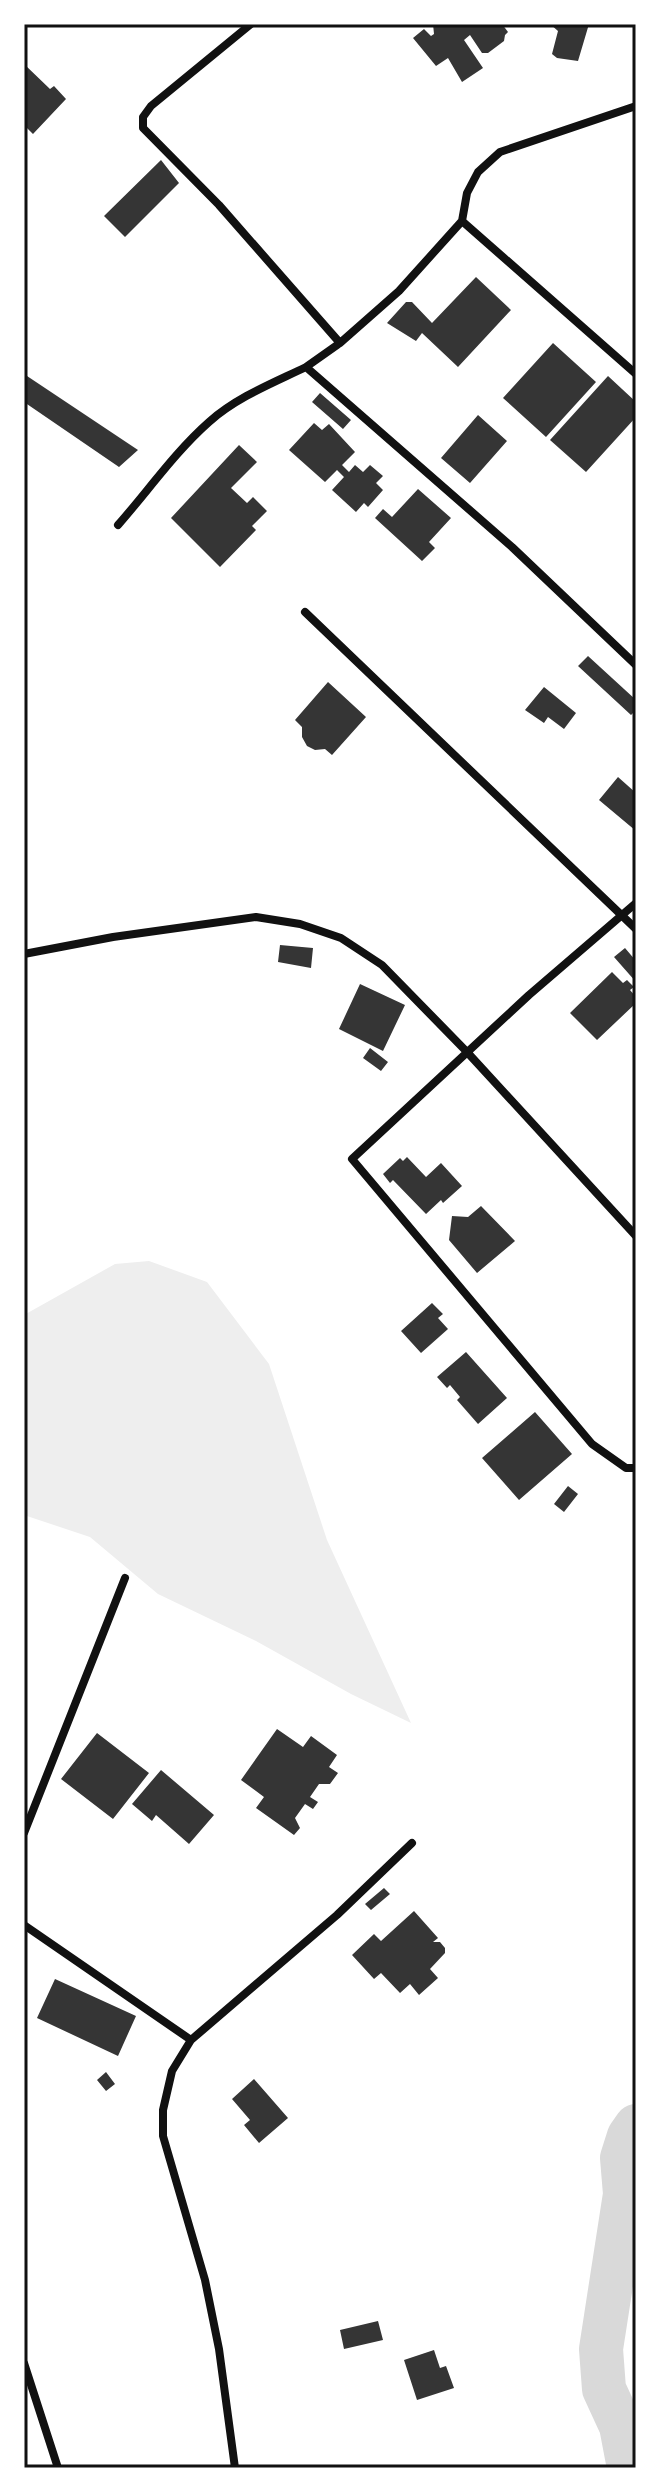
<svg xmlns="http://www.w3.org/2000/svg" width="660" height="2492" font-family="'Open Sans',sans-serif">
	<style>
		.green { fill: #eee }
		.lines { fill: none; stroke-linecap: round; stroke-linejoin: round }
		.river { stroke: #d9d9d9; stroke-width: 44 }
		.building { fill: #353535 }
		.minor { stroke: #111; stroke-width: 8 }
		.neatline { fill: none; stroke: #111; stroke-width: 3 }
	</style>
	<rect width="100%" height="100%" fill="#fff"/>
	<path class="green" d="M 149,1261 L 207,1282 L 269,1364 L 327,1540 L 411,1723 L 351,1694 L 256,1641 L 158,1594 L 90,1537 L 24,1515 L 24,1315 L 115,1264 Z"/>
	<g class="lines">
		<path class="river" d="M 629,2468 L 621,2426 L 604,2389 L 601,2349 L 625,2194 L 622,2158 L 629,2136 L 636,2126"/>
	</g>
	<path class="building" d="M 433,24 L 502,24 L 508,32 L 505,35 L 504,41 L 488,53 L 482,53 L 470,35 L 464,40 L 483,68 L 462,82 L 448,58 L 436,66 L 413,38 L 424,29 L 431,36 L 434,34 Z
		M 550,24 L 589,24 L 578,61 L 557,58 L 552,54 L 558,31 Z
		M 24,64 L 50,89 L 54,86 L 66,99 L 33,134 L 24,125 Z
		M 161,160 L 179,183 L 125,237 L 104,216 Z
		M 476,277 L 511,310 L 458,367 L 422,333 L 416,341 L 387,323 L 406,302 L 412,302 L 432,323 Z
		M 553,343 L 596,382 L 546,437 L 503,398 Z
		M 24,374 L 138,450 L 119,467 L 24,402 Z
		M 608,376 L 636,402 L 636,417 L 586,472 L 550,440 Z
		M 320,393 L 351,420 L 343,429 L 312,402 Z
		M 478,415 L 507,441 L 470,483 L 441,458 Z
		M 314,423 L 322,430 L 329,424 L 355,452 L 342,465 L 349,472 L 355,465 L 363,472 L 370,465 L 383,476 L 376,483 L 383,490 L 368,507 L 364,503 L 356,512 L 332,490 L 344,477 L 337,470 L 325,482 L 289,450 Z
		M 239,445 L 257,462 L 231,488 L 247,503 L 253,497 L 267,511 L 252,526 L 256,530 L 220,567 L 171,518 Z
		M 418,489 L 451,518 L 429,542 L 435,548 L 422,561 L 375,518 L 383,509 L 392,517 Z
		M 588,656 L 636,700 L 636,710 L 631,715 L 578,666 Z
		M 328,682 L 366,717 L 332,755 L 325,749 L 315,750 L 307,746 L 302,737 L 302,727 L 295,720 Z
		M 544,687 L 576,713 L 564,729 L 548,717 L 544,723 L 525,710 Z
		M 618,777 L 636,793 L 636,831 L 599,800 Z
		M 280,945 L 313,948 L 311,968 L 278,962 Z
		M 625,948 L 636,961 L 636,982 L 614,957 Z
		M 612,972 L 623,983 L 627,980 L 634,987 L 630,990 L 636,997 L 636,1003 L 597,1040 L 570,1013 Z
		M 360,984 L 405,1005 L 383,1051 L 339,1029 Z
		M 370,1048 L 388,1062 L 381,1071 L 363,1058 Z
		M 407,1157 L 426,1177 L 441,1163 L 462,1186 L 443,1203 L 441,1200 L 426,1214 L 393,1180 L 390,1183 L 383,1174 L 400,1158 L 403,1161 Z
		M 481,1206 L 515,1241 L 477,1273 L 449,1240 L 452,1216 L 468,1217 Z
		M 432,1303 L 443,1314 L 438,1318 L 448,1329 L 421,1353 L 401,1331 Z
		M 466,1352 L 507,1398 L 478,1424 L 457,1400 L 460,1397 L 450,1385 L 447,1388 L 437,1377 Z
		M 535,1412 L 572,1454 L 519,1500 L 482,1458 Z
		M 568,1486 L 578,1494 L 564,1512 L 554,1504 Z
		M 277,1729 L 303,1747 L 311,1736 L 337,1755 L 329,1767 L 338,1773 L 330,1784 L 319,1784 L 310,1797 L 318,1802 L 313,1809 L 305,1804 L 295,1818 L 300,1828 L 294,1835 L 256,1808 L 264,1797 L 241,1780 Z
		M 97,1733 L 149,1773 L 113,1819 L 61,1779 Z
		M 161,1770 L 214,1815 L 189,1844 L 156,1815 L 152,1821 L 132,1804 Z
		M 384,1888 L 390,1894 L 371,1910 L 365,1904 Z
		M 414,1911 L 438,1938 L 433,1942 L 440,1942 L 445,1948 L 445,1953 L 430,1969 L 438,1978 L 419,1995 L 410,1984 L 400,1993 L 381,1973 L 374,1979 L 352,1955 L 374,1934 L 381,1941 Z
		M 55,1979 L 136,2016 L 118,2056 L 37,2018 Z
		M 106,2072 L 115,2084 L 106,2091 L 97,2080 Z
		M 254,2079 L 288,2118 L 259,2143 L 244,2125 L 250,2120 L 232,2099 Z
		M 378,2321 L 383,2340 L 344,2349 L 340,2330 Z
		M 434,2350 L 440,2368 L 446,2366 L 454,2388 L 417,2400 L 404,2360 Z"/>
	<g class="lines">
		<path class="minor" d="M 251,24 L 151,106 L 143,117 L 143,128 L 219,205 L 340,343
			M 636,106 L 500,152 L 478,172 L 467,193 L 462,221 L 636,374
			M 462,221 L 399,291 L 340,343 L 306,367 L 512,547 L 636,665
			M 118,525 C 148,491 175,452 209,422 C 237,397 273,383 306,367
			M 305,612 L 636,929
			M 636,903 L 529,995 L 352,1159 L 592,1444 L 626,1468 L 636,1468
			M 24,954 L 113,937 L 256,917 L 300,924 L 341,938 L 382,965 L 467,1052 L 636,1236
			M 24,1833 L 125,1578
			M 24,1925 L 191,2040
			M 24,2363 L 58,2468
			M 235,2468 L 219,2349 L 205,2280 L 163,2136 L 163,2110 L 172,2071 L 191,2040 L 337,1915 L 412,1843"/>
	</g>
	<rect width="660" height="2492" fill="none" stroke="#ffffff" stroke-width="52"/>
	<rect x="26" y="26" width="608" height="2440" class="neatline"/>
</svg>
